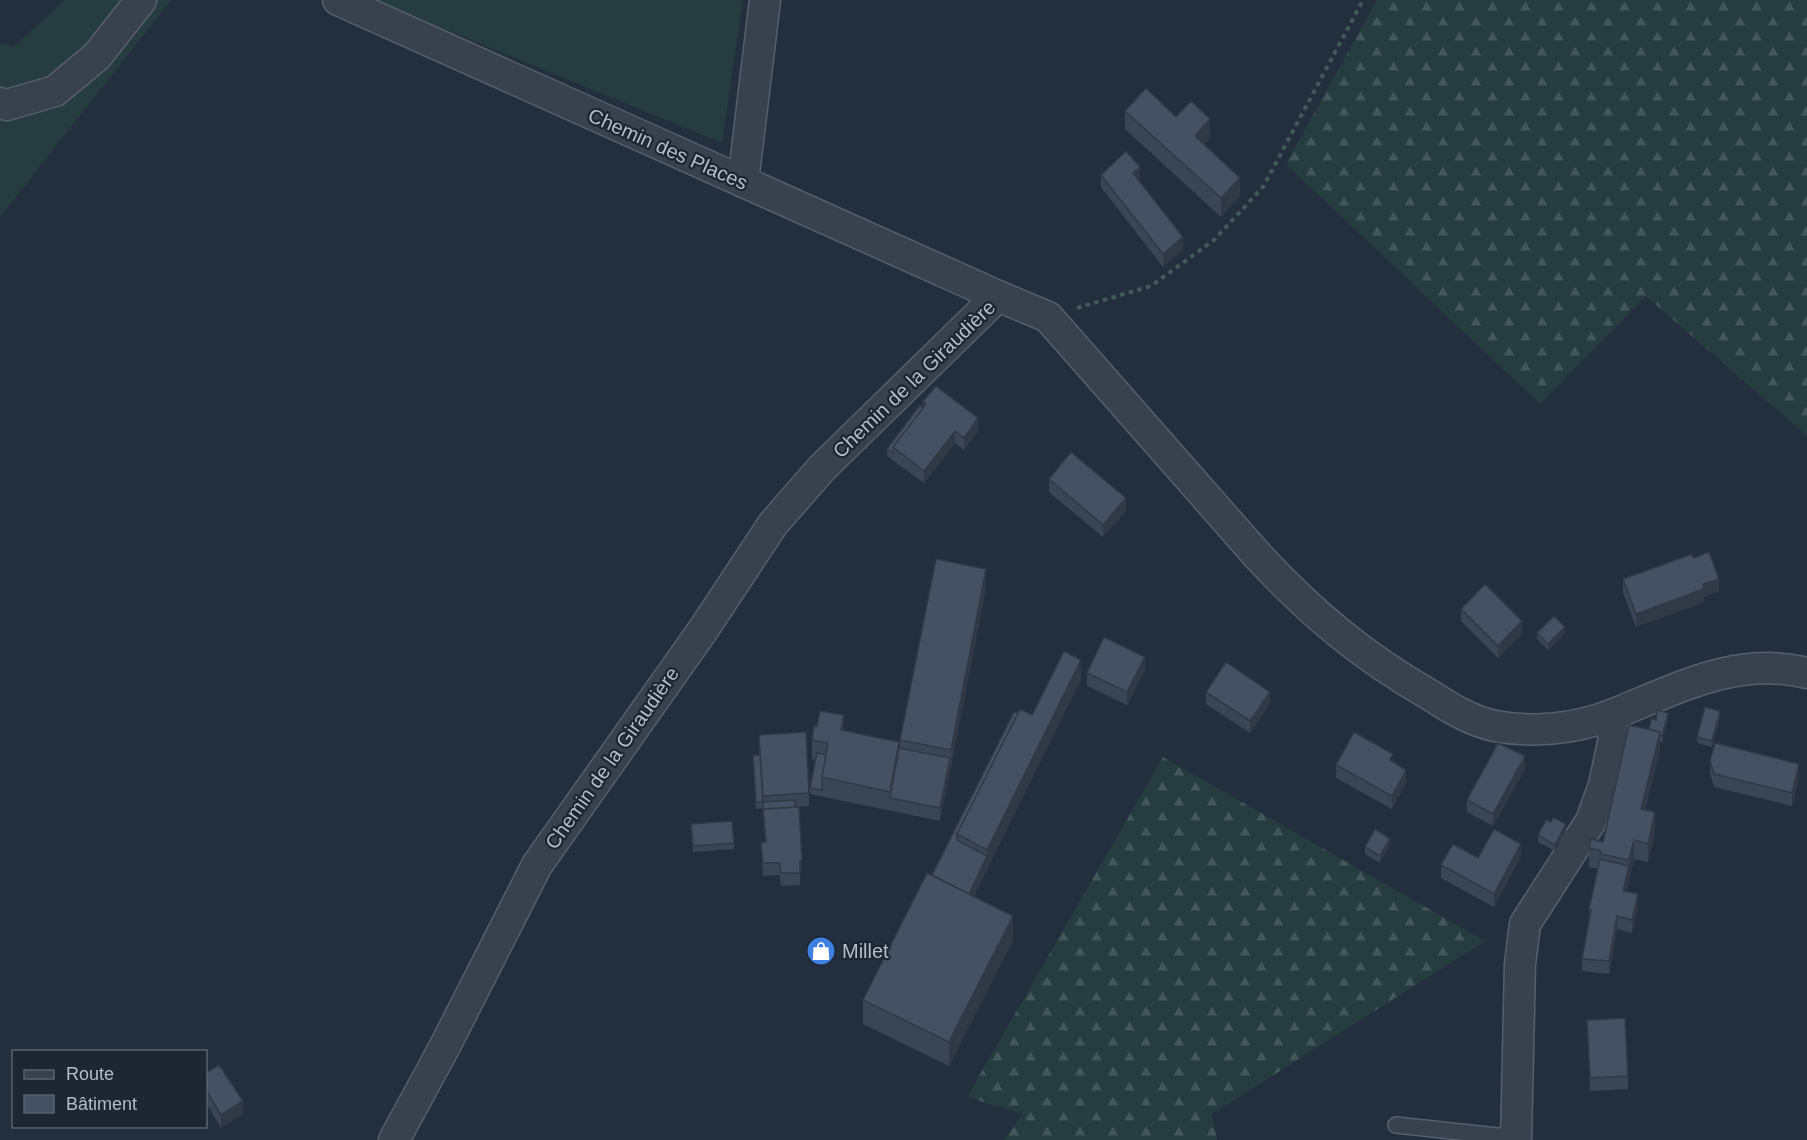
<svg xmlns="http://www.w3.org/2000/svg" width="1807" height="1140" font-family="Arial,sans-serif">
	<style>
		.grass { fill: #263c3f }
		.forest { fill: url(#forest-firs) }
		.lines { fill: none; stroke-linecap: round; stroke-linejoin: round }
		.service-casing { stroke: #565f6c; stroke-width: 18 }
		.minor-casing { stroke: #565f6c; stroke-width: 33 }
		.path { stroke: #44595c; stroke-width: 4; stroke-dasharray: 4.5 4.5; stroke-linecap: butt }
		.service { stroke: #38414e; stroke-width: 15 }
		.minor { stroke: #38414e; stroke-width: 30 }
		.wall { fill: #3b4654 }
		.shaded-wall { fill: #303945 }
		.building { fill: #455162; stroke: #303945; stroke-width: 1.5 }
		.labels { text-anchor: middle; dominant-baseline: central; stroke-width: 4.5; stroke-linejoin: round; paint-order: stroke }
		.street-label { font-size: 20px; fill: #b4bcc9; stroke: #1d2633 }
		.poi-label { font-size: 20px; fill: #b4bcc9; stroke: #1d2633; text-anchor: start }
	</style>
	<defs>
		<pattern id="forest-firs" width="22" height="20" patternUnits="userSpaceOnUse" patternTransform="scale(1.5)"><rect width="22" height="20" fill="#263c3f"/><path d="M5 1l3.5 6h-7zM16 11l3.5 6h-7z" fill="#435659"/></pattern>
	</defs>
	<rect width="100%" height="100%" fill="#242f3e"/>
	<path class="grass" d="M 64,0 L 171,0 L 0,217 L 0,43 L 14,47 Z
		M 374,0 L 743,0 L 722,143 Z"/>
	<path class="forest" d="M 1377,0 L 1807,0 L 1807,436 L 1646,296 L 1540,404 L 1286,164 Z
		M 1163,757 L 1485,941 L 1212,1114 L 1217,1140 L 1004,1140 L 1023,1114 L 967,1097 Z"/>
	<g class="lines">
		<g class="service-casing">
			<path id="service" d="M 1396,1125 L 1516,1138"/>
		</g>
		<g class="minor-casing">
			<path id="minor" d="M 338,0 L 998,296
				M 0,103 L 7,105 L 55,91 L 97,56 L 141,0
				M 743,182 L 765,0
				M 394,1140 L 445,1046 L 537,865 L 703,630 L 773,524 L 822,468 L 998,296 L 1048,317 L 1258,556 C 1311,613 1362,656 1430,695 C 1450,708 1471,721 1495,726 C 1532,733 1576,729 1611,715 C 1675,690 1737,655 1807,673
				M 1516,1140 L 1520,964 L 1525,924 L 1591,821 L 1604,785 L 1614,738 L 1610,716"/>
		</g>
		<path class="path" d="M 1077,308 L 1151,286 L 1214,240 L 1263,187 L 1363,0"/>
		<use href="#service" class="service"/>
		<use href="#minor" class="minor"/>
	</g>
	<path class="wall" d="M 1125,111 L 1176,117 L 1210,138 L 1204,144 L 1240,196 L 1221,217 L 1125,129 Z
		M 1101,175 L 1140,180 L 1139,181 L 1183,250 L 1163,267 L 1101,187 Z
		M 923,401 L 978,431 L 964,450 L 955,443 L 924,483 L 887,456 L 887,449 L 923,407 Z
		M 1049,479 L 1126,511 L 1103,537 L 1049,492 Z
		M 1693,558 L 1719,591 L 1704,597 L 1704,602 L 1636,627 L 1623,592 L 1623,579 Z
		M 986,588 L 940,821 L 810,794 L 810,788 L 815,760 L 812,759 L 812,740 L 844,730 L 900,748 L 900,740 Z
		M 1461,609 L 1522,634 L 1498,658 L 1461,621 Z
		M 1537,633 L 1565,633 L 1548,650 L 1537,639 Z
		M 1145,670 L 1127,705 L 1087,686 L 1087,673 Z
		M 1081,679 L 974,896 L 1013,940 L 949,1066 L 863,1024 L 863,1000 L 932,875 L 1018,713 L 1032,715 Z
		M 1206,692 L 1270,704 L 1250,733 L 1206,704 Z
		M 1720,718 L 1712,747 L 1697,743 L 1697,737 Z
		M 1668,719 L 1662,743 L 1660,742 L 1660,751 L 1645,810 L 1655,831 L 1648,862 L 1634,859 L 1626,891 L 1638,907 L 1632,933 L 1617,929 L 1609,974 L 1582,971 L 1582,959 L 1589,920 L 1589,909 L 1598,869 L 1589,867 L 1589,848 L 1603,842 L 1649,729 L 1656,720 Z
		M 759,735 L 809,793 L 809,806 L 795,807 L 802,873 L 800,873 L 800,885 L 781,886 L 780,875 L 763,876 L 761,843 L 765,843 L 763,808 L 756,809 L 753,762 L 759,755 Z
		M 1710,761 L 1799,776 L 1792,806 L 1714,787 L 1710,774 Z
		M 1393,762 L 1406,783 L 1392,809 L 1336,778 L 1336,765 Z
		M 1525,769 L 1493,826 L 1467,812 L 1467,800 Z
		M 691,824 L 734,843 L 734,849 L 693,852 Z
		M 1566,831 L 1555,851 L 1538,842 L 1538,835 Z
		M 1390,845 L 1380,863 L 1365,854 L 1365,847 Z
		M 1521,856 L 1494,907 L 1441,878 L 1441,865 L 1478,858 Z
		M 1587,1020 L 1628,1076 L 1628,1089 L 1590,1091 Z
		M 206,1073 L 243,1114 L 221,1128 L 206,1103 Z"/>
	<path class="shaded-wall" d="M 1210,119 L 1210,138 L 1195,154 L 1195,136 Z
		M 1140,167 L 1140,180 L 1133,186 L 1133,173 Z
		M 1240,178 L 1240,196 L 1221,217 L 1221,198 Z
		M 1183,237 L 1183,250 L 1163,267 L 1163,254 Z
		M 978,418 L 978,431 L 964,450 L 964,438 Z
		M 955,431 L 955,443 L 924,483 L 924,471 Z
		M 1126,498 L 1126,511 L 1103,537 L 1103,525 Z
		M 986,569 L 986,588 L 951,768 L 951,750 Z
		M 1719,579 L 1719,591 L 1704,597 L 1704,602 L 1636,627 L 1636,614 L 1703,584 Z
		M 1522,621 L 1522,634 L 1498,658 L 1498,646 Z
		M 1565,627 L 1565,633 L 1548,650 L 1548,644 Z
		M 1145,657 L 1145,670 L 1127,705 L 1127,692 Z
		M 1081,660 L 1081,679 L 964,916 L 964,903 L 987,856 L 987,850 Z
		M 1270,692 L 1270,704 L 1250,733 L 1250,721 Z
		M 1720,711 L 1720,718 L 1712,747 L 1712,741 Z
		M 1668,713 L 1668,719 L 1662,743 L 1662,736 Z
		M 844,715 L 844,734 L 841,730 Z
		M 1660,732 L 1660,751 L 1641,827 L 1641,809 Z
		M 899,742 L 899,760 L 890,798 L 890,810 L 890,792 Z
		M 1525,756 L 1525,769 L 1493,826 L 1493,814 Z
		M 950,758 L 950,771 L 940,821 L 940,808 Z
		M 1799,764 L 1799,776 L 1792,806 L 1792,793 Z
		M 1406,770 L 1406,783 L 1392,809 L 1392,796 Z
		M 1655,812 L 1655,831 L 1648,862 L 1648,844 Z
		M 1566,824 L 1566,831 L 1555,851 L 1555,845 Z
		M 1390,839 L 1390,845 L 1380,863 L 1380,856 Z
		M 1634,840 L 1634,859 L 1623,903 L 1623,891 Z
		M 1521,844 L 1521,856 L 1494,907 L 1494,894 Z
		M 802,860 L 802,873 L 800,873 L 800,861 Z
		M 1638,894 L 1638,907 L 1632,933 L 1632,920 Z
		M 1013,916 L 1013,940 L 949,1066 L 949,1042 Z
		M 1617,916 L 1617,929 L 1609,974 L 1609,961 Z
		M 243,1101 L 243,1114 L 221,1128 L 221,1115 Z"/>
	<path class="building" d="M 1146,88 L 1176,117 L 1191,101 L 1210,119 L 1195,136 L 1240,178 L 1221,198 L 1125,111 Z
		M 1126,151 L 1140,167 L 1133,173 L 1183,237 L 1163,254 L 1101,175 Z
		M 936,386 L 978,418 L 964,438 L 955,431 L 924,471 L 893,447 L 926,404 L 923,401 Z
		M 920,405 L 923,408 L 893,447 L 893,453 L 887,449 Z
		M 1071,452 L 1126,498 L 1103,525 L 1049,479 Z
		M 1709,552 L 1719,579 L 1703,584 L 1704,589 L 1636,614 L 1623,579 L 1692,554 L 1693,558 Z
		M 936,559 L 986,569 L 951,750 L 900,740 Z
		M 1485,584 L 1522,621 L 1498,646 L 1461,609 Z
		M 1554,616 L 1565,627 L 1548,644 L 1537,633 Z
		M 1104,637 L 1145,657 L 1127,692 L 1087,673 Z
		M 1064,651 L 1081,660 L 987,850 L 957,834 L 1020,709 L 1032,715 Z
		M 1226,662 L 1270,692 L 1250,721 L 1206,692 Z
		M 1705,707 L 1720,711 L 1712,741 L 1697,737 Z
		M 1657,710 L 1668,713 L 1662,736 L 1660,736 L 1660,732 L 1649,729 L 1651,719 L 1656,720 Z
		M 820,711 L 844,715 L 841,730 L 899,742 L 890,792 L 822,777 L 828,743 L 812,740 L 814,726 L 817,726 Z
		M 1014,712 L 1018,713 L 957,834 L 957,840 L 987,856 L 969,894 L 932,875 Z
		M 1629,725 L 1660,732 L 1641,809 L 1655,812 L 1648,844 L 1634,840 L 1629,860 L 1600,854 L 1601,851 L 1589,848 L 1591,839 L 1603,842 Z
		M 806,732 L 809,793 L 763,796 L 759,735 Z
		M 1354,732 L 1393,754 L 1390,760 L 1406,770 L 1392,796 L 1336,765 Z
		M 1498,743 L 1525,756 L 1493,814 L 1467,800 Z
		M 1715,743 L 1799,764 L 1792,793 L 1714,774 L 1710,761 Z
		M 899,748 L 950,758 L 940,808 L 890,798 Z
		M 817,753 L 826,755 L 822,777 L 822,790 L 810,788 Z
		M 753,755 L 760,755 L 763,802 L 756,802 Z
		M 795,800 L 795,807 L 763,809 L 763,815 L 763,802 Z
		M 799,807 L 802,860 L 800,861 L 800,873 L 781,873 L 780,863 L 763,863 L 761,843 L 766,842 L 763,809 Z
		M 1553,817 L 1566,824 L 1555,845 L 1538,835 L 1546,820 L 1551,822 Z
		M 732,821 L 734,843 L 693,846 L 691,824 Z
		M 1375,829 L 1390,839 L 1380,856 L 1365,847 Z
		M 1494,829 L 1521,844 L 1494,894 L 1441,865 L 1453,844 L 1478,858 Z
		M 1600,859 L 1629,866 L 1623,891 L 1638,894 L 1632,920 L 1617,916 L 1609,961 L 1582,959 L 1591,910 L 1589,909 Z
		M 927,873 L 1013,916 L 949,1042 L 863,1000 Z
		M 1625,1018 L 1628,1076 L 1590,1078 L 1587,1020 Z
		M 219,1065 L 243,1101 L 221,1115 L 206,1090 L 206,1073 Z"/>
	<defs>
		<g id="shop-disc" transform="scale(1.5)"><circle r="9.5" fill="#3f7fe0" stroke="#1d2633"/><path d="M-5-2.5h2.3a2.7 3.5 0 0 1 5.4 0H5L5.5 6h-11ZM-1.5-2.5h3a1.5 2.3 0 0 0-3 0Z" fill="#fff"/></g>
	</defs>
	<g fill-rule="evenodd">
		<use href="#shop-disc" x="821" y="951"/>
	</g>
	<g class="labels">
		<g class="street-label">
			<text transform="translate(668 149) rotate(24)">Chemin des Places</text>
			<text transform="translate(914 379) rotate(-44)">Chemin de la Giraudière</text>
			<text transform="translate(612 758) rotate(-55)">Chemin de la Giraudière</text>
		</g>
		<g class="poi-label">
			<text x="842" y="951">Millet</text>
		</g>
	</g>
	<rect x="12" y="1050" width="195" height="78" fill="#1d2633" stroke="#59626f" stroke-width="1.5"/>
	<rect x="24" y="1070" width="30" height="9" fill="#38414e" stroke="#59626f" stroke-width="1.5"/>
	<text x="66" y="1080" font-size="18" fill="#b4bcc9">Route</text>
	<rect x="24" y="1095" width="30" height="18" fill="#455162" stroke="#59626f" stroke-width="1.5"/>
	<text x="66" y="1110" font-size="18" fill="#b4bcc9">Bâtiment</text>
</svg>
